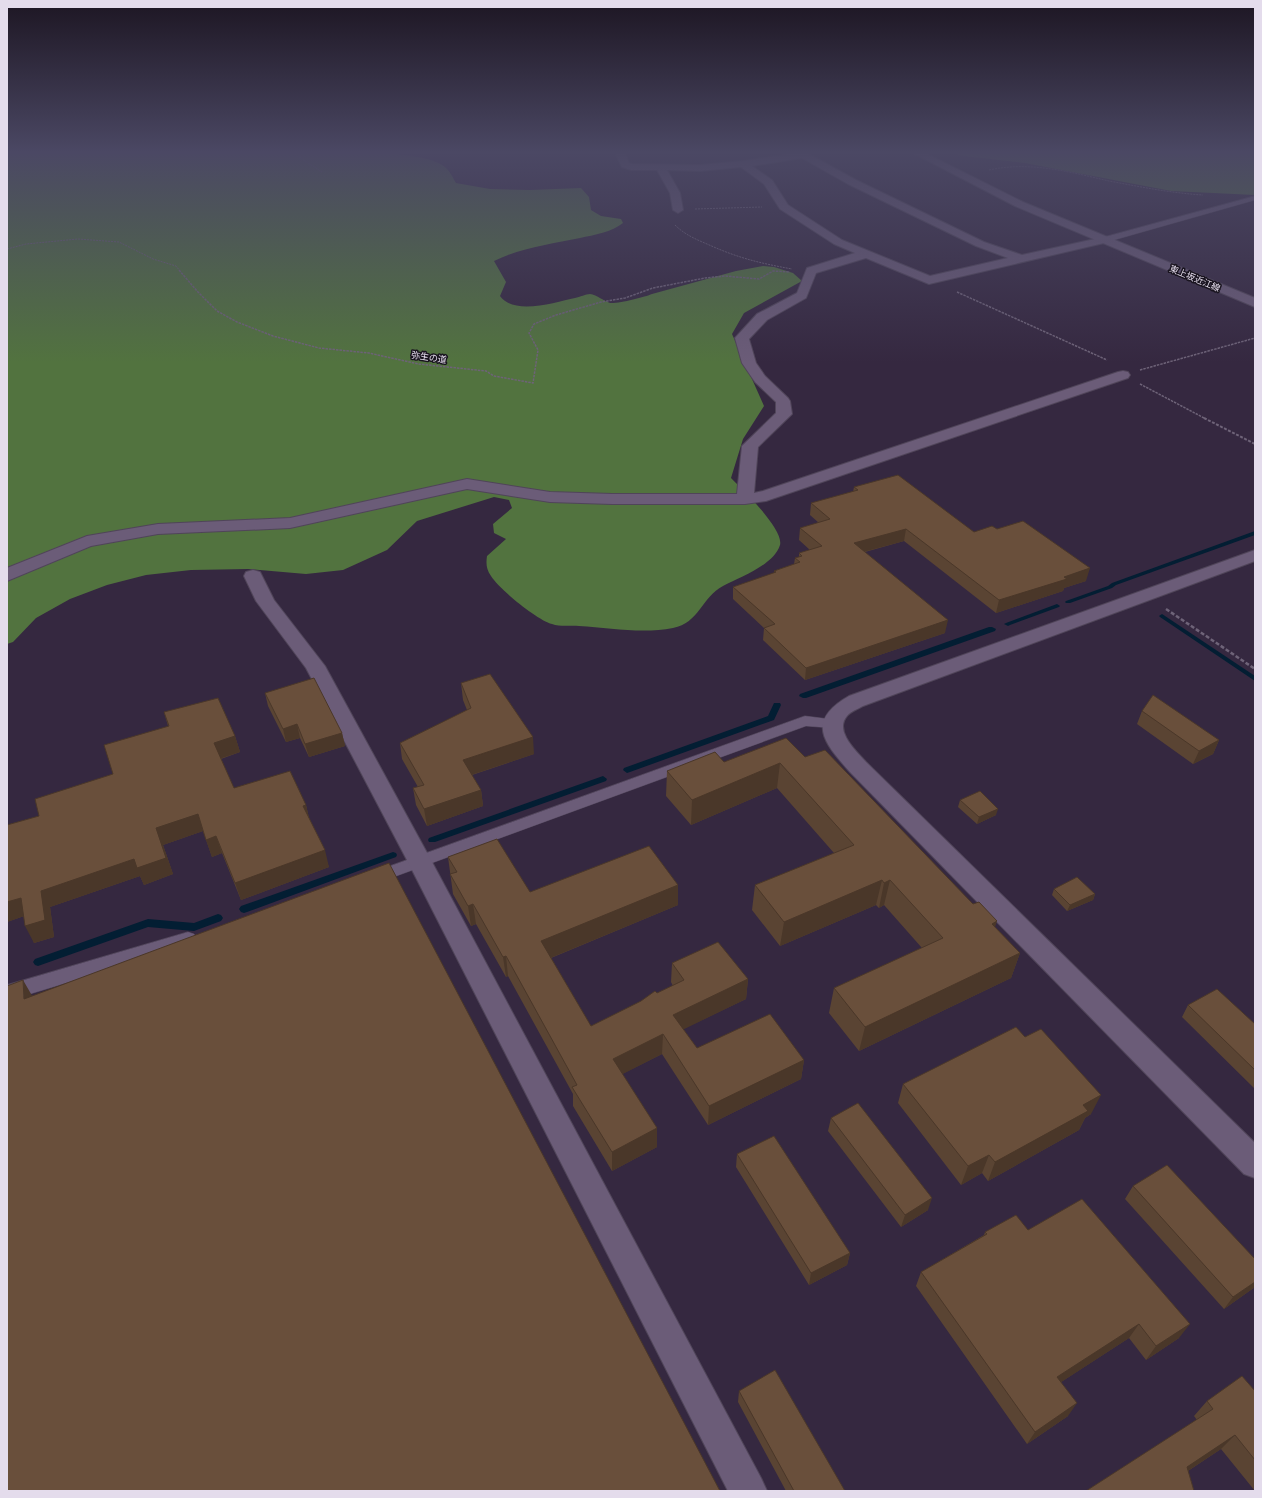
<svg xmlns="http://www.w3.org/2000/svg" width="1262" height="1498" font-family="Manrope,'Noto Sans JP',sans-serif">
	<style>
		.forest { fill: #52733f }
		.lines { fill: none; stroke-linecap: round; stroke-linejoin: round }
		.stream { fill: #031e33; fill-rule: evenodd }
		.service-casing { stroke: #504559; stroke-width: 1 }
		.minor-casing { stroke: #504559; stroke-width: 2 }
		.tertiary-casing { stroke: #504559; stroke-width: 2 }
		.secondary-casing { stroke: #504559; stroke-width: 2 }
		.path-far3 { stroke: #6e6378; stroke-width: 1; stroke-dasharray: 2 1; stroke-linecap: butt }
		.path-far2 { stroke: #6e6378; stroke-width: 1.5; stroke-dasharray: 2.5 1; stroke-linecap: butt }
		.path-far1 { stroke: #6e6378; stroke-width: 2; stroke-dasharray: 3 1.5; stroke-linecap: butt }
		.path { stroke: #6e6378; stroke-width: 2.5; stroke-dasharray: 4 2; stroke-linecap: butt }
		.service { fill: #6b5c78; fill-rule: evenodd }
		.minor { fill: #6b5c78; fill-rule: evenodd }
		.tertiary { fill: #6b5c78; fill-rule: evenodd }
		.secondary { fill: #6b5c78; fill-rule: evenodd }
		.wall { fill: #5a4433 }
		.shaded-wall { fill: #4a3729 }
		.building { fill: #694f3b; stroke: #4a3729 }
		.labels { text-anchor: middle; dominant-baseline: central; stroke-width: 3; stroke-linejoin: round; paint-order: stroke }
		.far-street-label { font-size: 9px; fill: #e4dcec; stroke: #19141f }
	</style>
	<rect width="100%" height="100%" fill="#352840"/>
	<path class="forest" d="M 7,153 L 390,153 C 407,156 430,156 445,167 C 450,171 453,178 456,183 L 490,189 L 530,190 L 581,188 L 589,197 L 591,210 L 601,216 L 621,219 L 623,223 C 612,232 594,235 580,238 C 551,244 520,248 494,261 L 506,282 L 500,296 C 514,316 556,302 575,298 C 580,297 586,294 590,294 C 597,295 604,301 610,303 C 618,304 645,297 652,294 L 736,271 L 763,266 L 774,267 L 793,273 L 802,281 L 744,313 L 732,334 L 764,406 L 743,439 L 731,478 C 742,489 784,529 780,545 C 774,565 740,577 723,586 C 702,597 699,623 673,628 C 643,634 610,628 579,626 C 571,625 560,627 552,624 C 537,620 499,589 491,576 C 486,569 486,563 487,556 L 506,539 L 494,533 L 493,524 L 512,508 L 509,500 L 494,497 L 417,521 L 387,550 L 343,570 L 306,574 L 248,569 L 191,570 L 146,575 L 107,585 L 70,599 L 36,618 L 13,642 L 7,644 Z
		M 954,153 L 1255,153 L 1255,195 L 1171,191 L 1025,163 L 964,156 Z"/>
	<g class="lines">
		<path class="stream" d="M 1255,531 L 1255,535 L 1116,585 L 1112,588 L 1070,603 L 1066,603 L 1065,602 L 1066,601 L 1108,586 L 1112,583 Z
			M 1057,604 L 1060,606 L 1059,607 L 1010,625 L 1008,626 L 1004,624 L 1006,623 Z
			M 1162,614 L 1255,676 L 1255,681 L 1160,617 L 1159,616 Z
			M 989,627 L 992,627 L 996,629 L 995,631 L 806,698 L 803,698 L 799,696 L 800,694 Z
			M 774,703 L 780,703 L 781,705 L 774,720 L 630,772 L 627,773 L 623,770 L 624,768 L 768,716 Z
			M 603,776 L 607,779 L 606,781 L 435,842 L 429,842 L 428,840 L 429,838 Z
			M 393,852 L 396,853 L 397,855 L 396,857 L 247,912 L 244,913 L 241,912 L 239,909 L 241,906 Z
			M 218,914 L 221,915 L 223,918 L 221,921 L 194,931 L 148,927 L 38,966 L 35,965 L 33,962 L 35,959 L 148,919 L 194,923 Z"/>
		<g class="service-casing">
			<path id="service" d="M 1255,196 L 1255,200 L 1107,242 L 1104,242 L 1100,240 L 1101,238 Z
				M 805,716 L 837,720 L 839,723 L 837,726 L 832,728 L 806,726 L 380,882 L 374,884 L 368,882 L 366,878 L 368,874 Z
				M 188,932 L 194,934 L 197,939 L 194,944 L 7,1001 L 7,985 Z"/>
		</g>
		<g class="minor-casing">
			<path id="minor" d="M 615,153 L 625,153 L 629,163 L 632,164 L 700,165 L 743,161 L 795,153 L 807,153 L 856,180 L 984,242 L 1022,255 L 1104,237 L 1108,238 L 1110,240 L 1108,242 L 1104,243 L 929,284 L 866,258 L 816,273 L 806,298 L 767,320 L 749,339 L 756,363 L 765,376 L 788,398 L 790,401 L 792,414 L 758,447 L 754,493 L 763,491 L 1118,372 L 1123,371 L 1128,372 L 1130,375 L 1128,378 L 766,501 L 745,504 L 612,504 L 550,502 L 467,489 L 290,528 L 158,534 L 91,546 L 7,581 L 7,568 L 87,536 L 158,524 L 290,518 L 467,479 L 550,492 L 612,494 L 737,494 L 742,446 L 776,413 L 776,402 L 755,382 L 742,363 L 735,338 L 757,314 L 797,293 L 807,268 L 855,253 L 834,244 L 780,209 L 764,184 L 741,167 L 700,171 L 667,170 L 680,193 L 683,210 L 678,213 L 673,210 L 670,193 L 657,170 L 631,170 L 622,167 ZM 802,158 L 848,184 L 976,246 L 1008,258 L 930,276 L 842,240 L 788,205 L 772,180 L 752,166 Z
				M 253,570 L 260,572 L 274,600 L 325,666 L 432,862 L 761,1478 L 767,1491 L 728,1491 L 408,862 L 306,668 L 256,601 L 244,576 L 246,572 Z"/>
		</g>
		<g class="tertiary-casing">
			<path id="tertiary" d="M 1255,550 L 1255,561 L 863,706 C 858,709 851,711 847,716 C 834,731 856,751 866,762 L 1255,1143 L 1255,1178 L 1244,1174 L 850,772 C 824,743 805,721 849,696 Z"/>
		</g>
		<g class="secondary-casing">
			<path id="secondary" d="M 913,153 L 925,153 L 1023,202 L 1255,298 L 1255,307 L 1015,206 Z"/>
		</g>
		<path class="path-far3" d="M 293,153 L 322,172
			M 989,170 C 1030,161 1070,172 1109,181 C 1141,187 1171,193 1203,195
			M 695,209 L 762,207
			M 675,225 C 684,234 695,239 707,244 C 738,258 759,263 792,269
			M 7,249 L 26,244 L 78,239 L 119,242 L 153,259 L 176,266 L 180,271"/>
		<path class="path-far2" d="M 179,270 L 197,291 L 217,311 L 237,322 L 273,336 L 319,348 L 369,353 L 419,364 L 486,371 L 494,376 L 533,383 L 538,350 L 529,333 L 534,324 L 556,315 L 601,302 L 625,298 L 653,288 L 705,278 L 725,276 L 759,279 L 773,271 L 790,272
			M 957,292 L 1107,360
			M 1140,370 L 1255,338
			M 1140,384 L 1206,419"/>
		<path class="path-far1" d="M 1204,418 L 1255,444"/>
		<path class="path" d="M 1166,609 L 1255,669"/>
		<use href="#service" class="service"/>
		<use href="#minor" class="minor"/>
		<use href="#tertiary" class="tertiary"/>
		<use href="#secondary" class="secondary"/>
	</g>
	<path class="wall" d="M 854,487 L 974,532 L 997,529 L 1086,581 L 1064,588 L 1063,591 L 996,613 L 904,541 L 865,552 L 945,633 L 805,680 L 763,640 L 764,628 L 733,599 L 733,587 L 774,573 L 774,571 L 794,564 L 795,558 L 799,557 L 799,553 L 810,550 L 799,540 L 800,528 L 819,523 L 810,515 L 811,503 L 853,492 Z
		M 461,683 L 534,754 L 472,775 L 481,790 L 483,806 L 427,826 L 416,805 L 413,788 L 418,787 L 402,759 L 400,743 L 467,710 L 463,700 Z
		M 265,693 L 342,733 L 345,746 L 309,757 L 300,738 L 286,742 L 268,706 Z
		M 1142,711 L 1219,740 L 1213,754 L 1193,764 L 1137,724 Z
		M 164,712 L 235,736 L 240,752 L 221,759 L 234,788 L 306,805 L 309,818 L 329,867 L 241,900 L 222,853 L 212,857 L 203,831 L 163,845 L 173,874 L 144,885 L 140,876 L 50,907 L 54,937 L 34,943 L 24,916 L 7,922 L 7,825 L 39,816 L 113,774 L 168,726 Z
		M 805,757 L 995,927 L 1020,953 L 1011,978 L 859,1051 L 829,1013 L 834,988 L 922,948 L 884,905 L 879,908 L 876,905 L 780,946 L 752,910 L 755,885 L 834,853 L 777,788 L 691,825 L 666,796 L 667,771 L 724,762 Z
		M 960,800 L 996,815 L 977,824 L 958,807 Z
		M 448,857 L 530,892 L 678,885 L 678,905 L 551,958 L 591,1026 L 673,986 L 671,982 L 672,963 L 748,979 L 746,999 L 683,1029 L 697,1048 L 804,1060 L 801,1079 L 708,1125 L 662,1054 L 622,1074 L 657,1128 L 657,1147 L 612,1171 L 573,1106 L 573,1094 L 508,976 L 506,977 L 476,924 L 471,926 L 453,894 Z
		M 1054,889 L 1095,894 L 1093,900 L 1067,911 L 1052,895 Z
		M 1188,1005 L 1255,1024 L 1255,1089 L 1182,1017 Z
		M 903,1084 L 1091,1114 L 1085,1118 L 1079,1130 L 988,1181 L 982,1173 L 961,1185 L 898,1103 Z
		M 831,1118 L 928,1210 L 901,1227 L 828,1131 Z
		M 737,1154 L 850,1253 L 847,1265 L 809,1285 L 736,1167 Z
		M 1133,1186 L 1255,1287 L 1224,1309 L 1125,1199 Z
		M 1028,1230 L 1179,1338 L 1146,1360 L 1129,1338 L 1061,1382 L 1068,1416 L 1027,1444 L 916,1286 L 921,1272 L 984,1235 L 985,1232 Z
		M 739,1391 L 845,1491 L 786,1491 L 738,1402 Z
		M 1255,1391 L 1255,1491 L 1221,1449 L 1188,1471 L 1086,1491 L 1197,1420 L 1194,1416 L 1207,1401 Z"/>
	<path class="shaded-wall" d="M 906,529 L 904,541 L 852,555 L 854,543 Z
		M 1090,568 L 1086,581 L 1064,588 L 1063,591 L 996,613 L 999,600 L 1064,577 Z
		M 948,620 L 945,633 L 805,680 L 806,668 Z
		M 297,724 L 300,738 L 286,742 L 283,729 Z
		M 342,733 L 345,746 L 309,757 L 305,744 Z
		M 235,736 L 240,752 L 219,759 L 214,743 Z
		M 533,737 L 534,754 L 465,777 L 463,760 Z
		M 1219,740 L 1213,754 L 1193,764 L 1199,751 Z
		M 780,763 L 777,788 L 691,825 L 692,800 Z
		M 481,790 L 483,806 L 427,826 L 424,809 Z
		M 306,805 L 310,822 L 303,806 Z
		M 998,809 L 996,815 L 977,824 L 979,817 Z
		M 198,814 L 203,831 L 163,845 L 173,874 L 144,885 L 140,876 L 50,907 L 54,937 L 34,943 L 25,926 L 41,891 L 134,859 L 156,828 Z
		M 216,836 L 222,853 L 212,857 L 206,840 Z
		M 325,850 L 329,867 L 241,900 L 235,883 Z
		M 882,880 L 876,905 L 780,946 L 784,922 Z
		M 890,880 L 884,905 L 879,908 L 884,883 Z
		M 678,885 L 678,905 L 543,961 L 541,941 Z
		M 1095,894 L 1093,900 L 1067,911 L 1070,905 Z
		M 21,898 L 30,914 L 7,922 L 7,902 Z
		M 473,904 L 476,924 L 471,926 L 468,906 Z
		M 997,921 L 989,946 L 992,924 Z
		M 1020,953 L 1011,978 L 859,1051 L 865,1027 Z
		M 506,956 L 508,976 L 506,977 L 503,957 Z
		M 748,979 L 746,999 L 672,1035 L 673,1015 Z
		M 23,980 L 38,1006 L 24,999 Z
		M 663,1034 L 662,1054 L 613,1079 L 613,1059 Z
		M 804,1060 L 801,1079 L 708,1125 L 709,1106 Z
		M 1101,1095 L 1091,1114 L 1085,1118 L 1079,1130 L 988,1181 L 995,1162 L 1083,1105 Z
		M 657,1128 L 657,1147 L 612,1171 L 612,1152 Z
		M 989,1155 L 982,1173 L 961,1185 L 968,1166 Z
		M 932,1198 L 928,1210 L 901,1227 L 905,1215 Z
		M 850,1253 L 847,1265 L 809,1285 L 811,1273 Z
		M 1255,1282 L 1255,1287 L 1224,1309 L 1233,1297 Z
		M 1139,1324 L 1129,1338 L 1049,1390 L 1057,1377 Z
		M 1190,1324 L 1179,1338 L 1146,1360 L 1156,1346 Z
		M 1077,1403 L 1068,1416 L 1027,1444 L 1035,1432 Z
		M 1235,1435 L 1221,1449 L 1174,1480 L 1187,1467 Z"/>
	<path class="building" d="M 898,475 L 974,532 L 992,526 L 997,529 L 1023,521 L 1090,568 L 1064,577 L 1067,579 L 999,600 L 906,529 L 854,543 L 948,620 L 806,668 L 764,628 L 775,624 L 733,587 L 776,572 L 774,571 L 800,562 L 795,558 L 802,556 L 799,553 L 822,546 L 800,528 L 830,519 L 811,503 L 858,490 L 854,487 Z
		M 490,674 L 533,737 L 463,760 L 481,790 L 424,809 L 413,788 L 424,785 L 400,743 L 471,708 L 461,683 Z
		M 314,678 L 342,733 L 305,744 L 297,724 L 283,729 L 265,693 Z
		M 1153,695 L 1219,740 L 1199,751 L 1142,711 Z
		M 218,698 L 235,736 L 214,743 L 234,788 L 290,771 L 306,805 L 303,806 L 325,850 L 235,883 L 216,836 L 206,840 L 198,814 L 156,828 L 166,858 L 137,868 L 134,859 L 41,891 L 45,920 L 25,926 L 21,898 L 7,902 L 7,825 L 39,816 L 35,799 L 113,774 L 104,745 L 169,726 L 164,712 Z
		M 786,738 L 805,757 L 825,750 L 973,904 L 979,902 L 997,921 L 992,924 L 1020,953 L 865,1027 L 834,988 L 943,938 L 890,880 L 884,883 L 882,880 L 784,922 L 755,885 L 854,845 L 780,763 L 692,800 L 667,771 L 715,752 L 724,762 Z
		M 980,791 L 998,809 L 979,817 L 960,800 Z
		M 497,839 L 530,892 L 649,846 L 678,885 L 541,941 L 591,1026 L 641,1001 L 655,991 L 657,993 L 684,980 L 672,963 L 718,942 L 748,979 L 673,1015 L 697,1048 L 770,1014 L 804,1060 L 709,1106 L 663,1034 L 613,1059 L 657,1128 L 612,1152 L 572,1087 L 577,1085 L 506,956 L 503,957 L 473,904 L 468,906 L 450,874 L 457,872 L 448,857 Z
		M 389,863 L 720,1491 L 7,1491 L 7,986 L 23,980 L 24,999 Z
		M 1077,877 L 1095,894 L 1070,905 L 1054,889 Z
		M 1217,989 L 1255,1024 L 1255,1070 L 1188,1005 Z
		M 1016,1027 L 1025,1037 L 1041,1029 L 1101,1095 L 1083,1105 L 1088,1111 L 995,1162 L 989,1155 L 968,1166 L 903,1084 Z
		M 858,1103 L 932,1198 L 905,1215 L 831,1118 Z
		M 774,1136 L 850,1253 L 811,1273 L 737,1154 Z
		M 1167,1165 L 1255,1259 L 1255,1282 L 1233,1297 L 1133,1186 Z
		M 1082,1199 L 1190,1324 L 1156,1346 L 1139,1324 L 1057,1377 L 1077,1403 L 1035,1432 L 921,1272 L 987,1234 L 985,1232 L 1016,1215 L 1028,1230 Z
		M 775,1370 L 845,1491 L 794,1491 L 739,1391 Z
		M 1242,1376 L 1255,1391 L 1255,1460 L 1235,1435 L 1187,1467 L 1194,1491 L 1086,1491 L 1213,1409 L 1207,1401 Z"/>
	<linearGradient id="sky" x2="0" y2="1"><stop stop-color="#1d1623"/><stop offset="0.42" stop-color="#4b4864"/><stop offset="1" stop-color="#4b4864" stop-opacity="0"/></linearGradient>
	<rect width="1262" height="363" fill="url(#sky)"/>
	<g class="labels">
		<g class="far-street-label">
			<text transform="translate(1195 278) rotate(23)">東上坂近江線</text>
			<text transform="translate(429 357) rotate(9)">弥生の道</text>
		</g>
	</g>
	<rect width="1262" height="1498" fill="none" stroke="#e4dcec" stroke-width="16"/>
</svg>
